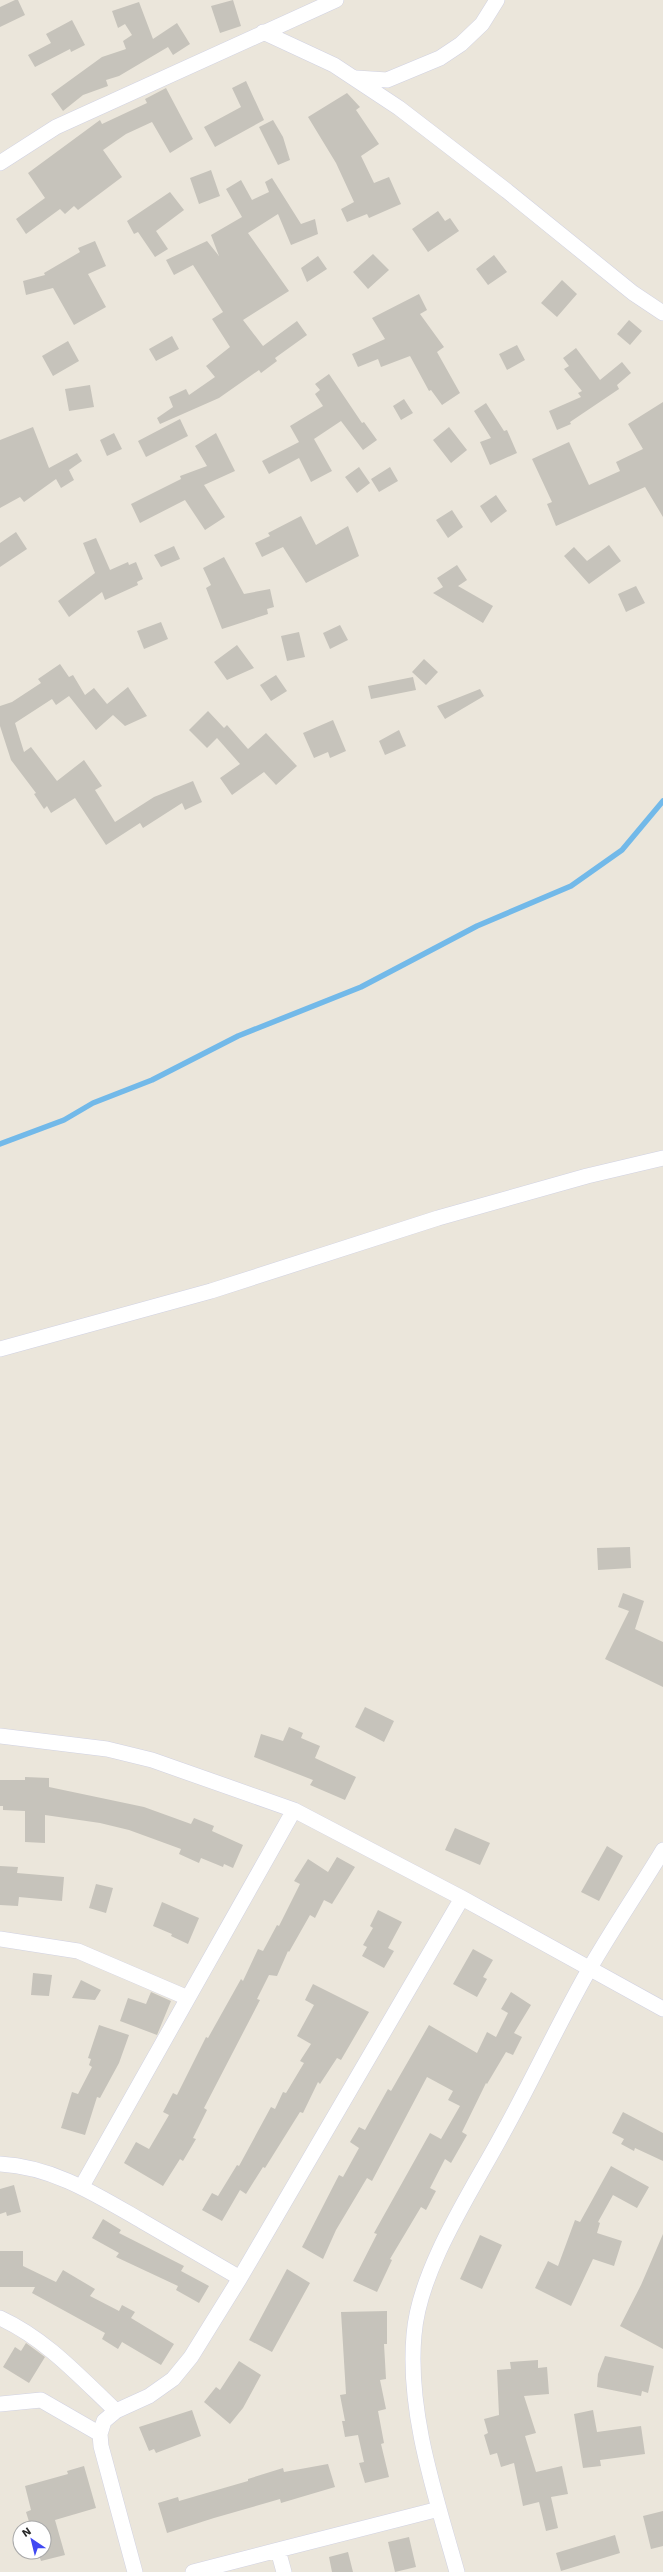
<svg xmlns="http://www.w3.org/2000/svg" width="663" height="2572" font-family="'Work Sans',sans-serif">
	<style>
		.lines { fill: none; stroke-linecap: round; stroke-linejoin: round }
		.stream { stroke: #72b9e9; stroke-width: 5.5 }
		.building { fill: #c6c3bb }
		.minor-casing { stroke: #d1d2e2; stroke-width: 16 }
		.minor { stroke: #fff; stroke-width: 15 }
	</style>
	<rect width="100%" height="100%" fill="#ebe6db"/>
	<g class="lines">
		<path class="stream" d="M 0,1144 L 64,1120 L 93,1103 L 152,1080 L 238,1036 L 361,987 L 477,926 L 571,886 L 622,850 L 663,801"/>
	</g>
	<path class="building" d="M 15,0 L 18,0 L 25,15 L 0,27 L 0,7 Z
		M 233,0 L 241,26 L 220,33 L 211,6 Z
		M 139,2 L 153,39 L 177,23 L 190,44 L 173,55 L 168,47 L 119,76 L 106,80 L 108,86 L 83,95 L 63,111 L 51,94 L 102,57 L 126,49 L 123,41 L 132,35 L 125,24 L 118,28 L 112,11 Z
		M 72,20 L 85,45 L 71,52 L 70,49 L 35,67 L 28,55 L 51,43 L 46,34 Z
		M 246,81 L 264,120 L 215,147 L 204,127 L 241,107 L 232,88 Z
		M 166,88 L 193,139 L 170,153 L 152,122 L 126,134 L 103,150 L 122,177 L 78,210 L 74,206 L 65,214 L 60,209 L 26,234 L 16,219 L 45,198 L 28,173 L 100,120 L 102,124 L 147,103 L 145,99 Z
		M 347,93 L 360,107 L 356,110 L 379,144 L 361,156 L 374,183 L 389,177 L 401,204 L 369,218 L 367,214 L 347,222 L 341,209 L 354,202 L 336,163 L 308,117 Z
		M 273,120 L 283,137 L 290,160 L 278,165 L 259,127 Z
		M 211,170 L 220,196 L 199,204 L 190,178 Z
		M 272,178 L 301,224 L 315,219 L 318,234 L 291,245 L 278,214 L 248,233 L 289,291 L 243,320 L 263,346 L 297,321 L 307,335 L 275,358 L 277,361 L 261,373 L 259,370 L 219,398 L 160,424 L 157,418 L 173,407 L 169,397 L 186,389 L 189,395 L 215,377 L 206,366 L 230,347 L 212,319 L 223,312 L 193,265 L 174,275 L 166,260 L 207,241 L 219,256 L 211,235 L 242,217 L 226,189 L 241,180 L 252,200 L 269,192 L 265,182 Z
		M 170,192 L 184,210 L 156,231 L 168,249 L 155,257 L 138,232 L 134,234 L 127,221 Z
		M 438,211 L 445,221 L 450,218 L 459,231 L 428,252 L 412,229 Z
		M 95,241 L 106,266 L 88,274 L 106,307 L 74,325 L 53,288 L 26,295 L 23,281 L 45,275 L 44,273 L 80,252 L 78,248 Z
		M 373,254 L 389,270 L 368,289 L 353,272 Z
		M 494,255 L 507,272 L 488,285 L 476,269 Z
		M 318,256 L 327,269 L 307,282 L 301,268 Z
		M 562,280 L 577,294 L 557,317 L 541,303 Z
		M 419,294 L 427,310 L 420,314 L 444,347 L 437,352 L 460,393 L 442,405 L 431,390 L 429,391 L 410,356 L 381,367 L 378,359 L 358,367 L 352,354 L 385,339 L 372,318 Z
		M 629,320 L 642,331 L 630,345 L 617,334 Z
		M 172,336 L 179,349 L 156,361 L 149,349 Z
		M 68,341 L 79,361 L 53,376 L 42,356 Z
		M 517,345 L 525,360 L 507,370 L 499,354 Z
		M 576,348 L 600,380 L 622,362 L 631,373 L 617,385 L 619,389 L 570,422 L 571,424 L 557,430 L 549,411 L 581,397 L 578,393 L 582,391 L 564,369 L 569,366 L 563,358 Z
		M 329,374 L 362,423 L 364,422 L 377,440 L 363,450 L 341,421 L 314,439 L 332,471 L 311,482 L 299,458 L 269,474 L 262,461 L 299,442 L 290,426 L 323,406 L 315,394 L 320,390 L 315,384 Z
		M 90,385 L 94,407 L 69,411 L 65,389 Z
		M 404,399 L 413,413 L 401,420 L 393,406 Z
		M 663,402 L 663,517 L 645,487 L 556,526 L 547,504 L 552,502 L 532,459 L 569,442 L 589,485 L 620,471 L 616,462 L 643,449 L 628,424 Z
		M 486,403 L 504,431 L 507,430 L 517,453 L 490,465 L 480,442 L 491,438 L 474,411 Z
		M 180,419 L 188,436 L 146,457 L 138,441 Z
		M 33,427 L 49,468 L 77,453 L 82,461 L 69,470 L 74,480 L 61,488 L 56,479 L 24,502 L 20,497 L 0,508 L 0,440 Z
		M 449,427 L 467,450 L 451,463 L 433,440 Z
		M 114,433 L 122,449 L 107,456 L 100,440 Z
		M 216,433 L 235,471 L 204,485 L 225,517 L 205,530 L 185,500 L 140,523 L 131,504 L 181,479 L 180,476 L 207,466 L 195,446 Z
		M 359,467 L 370,483 L 357,493 L 345,477 Z
		M 390,467 L 398,481 L 379,492 L 371,479 Z
		M 496,495 L 507,511 L 491,523 L 480,506 Z
		M 452,510 L 463,527 L 448,538 L 436,520 Z
		M 301,516 L 316,545 L 348,526 L 359,556 L 306,583 L 283,547 L 262,557 L 255,543 L 270,536 L 268,533 Z
		M 16,532 L 27,549 L 0,567 L 0,543 Z
		M 96,538 L 110,570 L 128,562 L 129,565 L 136,562 L 143,579 L 137,582 L 138,585 L 105,600 L 102,592 L 69,617 L 58,601 L 95,573 L 83,543 Z
		M 609,545 L 621,561 L 589,584 L 564,556 L 574,547 L 587,561 Z
		M 174,546 L 180,559 L 161,567 L 154,555 Z
		M 224,557 L 244,594 L 270,589 L 274,607 L 267,609 L 268,614 L 222,629 L 206,588 L 211,585 L 203,568 Z
		M 457,565 L 467,580 L 458,586 L 493,606 L 483,623 L 433,593 L 443,587 L 437,578 Z
		M 636,586 L 645,603 L 626,612 L 618,594 Z
		M 161,622 L 168,639 L 144,649 L 137,631 Z
		M 340,625 L 348,640 L 330,649 L 323,633 Z
		M 299,632 L 305,657 L 287,661 L 281,636 Z
		M 237,645 L 254,668 L 227,680 L 214,662 Z
		M 424,659 L 438,672 L 426,685 L 412,672 Z
		M 60,664 L 69,677 L 73,675 L 85,695 L 94,688 L 107,704 L 128,687 L 147,716 L 125,726 L 113,715 L 96,730 L 69,696 L 56,705 L 52,699 L 15,723 L 24,752 L 31,747 L 57,781 L 84,760 L 102,786 L 95,790 L 115,822 L 154,797 L 193,781 L 202,802 L 185,810 L 182,803 L 143,828 L 140,823 L 106,845 L 75,798 L 51,813 L 47,806 L 44,809 L 34,794 L 36,793 L 11,760 L 0,726 L 0,706 L 12,702 L 41,683 L 38,679 Z
		M 276,675 L 287,691 L 271,701 L 260,685 Z
		M 413,677 L 416,690 L 371,699 L 368,686 Z
		M 480,689 L 484,696 L 445,719 L 437,706 Z
		M 208,711 L 224,728 L 227,725 L 248,749 L 266,733 L 297,766 L 276,785 L 264,772 L 232,795 L 220,778 L 240,764 L 217,738 L 207,748 L 189,730 Z
		M 333,720 L 346,751 L 330,758 L 328,752 L 314,758 L 303,733 Z
		M 399,730 L 406,746 L 385,755 L 379,741 Z
		M 630,1547 L 631,1568 L 598,1570 L 597,1548 Z
		M 623,1593 L 644,1601 L 635,1629 L 663,1642 L 663,1687 L 605,1659 L 629,1611 L 618,1607 Z
		M 365,1707 L 394,1721 L 384,1742 L 355,1727 Z
		M 289,1727 L 303,1733 L 301,1738 L 320,1746 L 315,1758 L 356,1777 L 345,1800 L 310,1785 L 313,1780 L 254,1757 L 261,1734 L 283,1741 Z
		M 25,1777 L 49,1778 L 49,1787 L 144,1807 L 191,1824 L 194,1818 L 214,1826 L 212,1831 L 243,1845 L 233,1868 L 224,1864 L 223,1867 L 201,1858 L 199,1863 L 179,1854 L 181,1849 L 129,1830 L 100,1823 L 45,1815 L 45,1843 L 25,1842 L 25,1811 L 3,1810 L 3,1806 L 0,1806 L 0,1780 L 25,1780 Z
		M 455,1828 L 490,1843 L 480,1865 L 445,1850 Z
		M 607,1846 L 623,1856 L 599,1901 L 581,1892 Z
		M 337,1857 L 355,1867 L 332,1904 L 324,1900 L 315,1918 L 310,1915 L 289,1952 L 288,1951 L 277,1976 L 269,1975 L 257,1999 L 260,2000 L 204,2108 L 207,2110 L 193,2138 L 196,2139 L 183,2161 L 180,2159 L 163,2186 L 124,2163 L 136,2142 L 149,2149 L 169,2115 L 163,2112 L 173,2093 L 177,2095 L 206,2037 L 208,2038 L 241,1979 L 243,1981 L 258,1949 L 263,1951 L 277,1925 L 279,1926 L 300,1884 L 294,1881 L 308,1859 L 328,1872 Z
		M 0,1866 L 18,1867 L 17,1873 L 64,1877 L 62,1901 L 19,1897 L 18,1906 L 0,1905 Z
		M 96,1884 L 113,1888 L 106,1913 L 89,1908 Z
		M 162,1902 L 199,1918 L 188,1944 L 171,1936 L 172,1934 L 153,1926 Z
		M 378,1910 L 402,1922 L 388,1948 L 394,1951 L 384,1968 L 362,1956 L 367,1947 L 363,1945 L 373,1928 L 370,1926 Z
		M 473,1949 L 493,1960 L 483,1977 L 487,1979 L 477,1997 L 453,1984 Z
		M 33,1973 L 52,1975 L 49,1996 L 31,1995 Z
		M 81,1980 L 101,1990 L 95,2000 L 72,1998 Z
		M 313,1984 L 369,2012 L 341,2060 L 337,2058 L 320,2084 L 318,2082 L 303,2113 L 300,2112 L 265,2168 L 263,2167 L 246,2194 L 240,2190 L 222,2221 L 202,2210 L 212,2193 L 218,2196 L 237,2165 L 239,2166 L 271,2107 L 275,2109 L 283,2092 L 286,2093 L 304,2063 L 300,2061 L 311,2044 L 297,2036 L 314,2005 L 305,2000 Z
		M 151,1992 L 171,2001 L 157,2035 L 120,2021 L 128,1998 L 146,2004 Z
		M 511,1992 L 531,2005 L 514,2033 L 522,2037 L 513,2055 L 506,2052 L 487,2084 L 486,2083 L 462,2132 L 467,2135 L 451,2163 L 445,2159 L 430,2188 L 436,2191 L 426,2210 L 421,2207 L 390,2259 L 392,2260 L 377,2292 L 353,2281 L 377,2234 L 374,2233 L 430,2133 L 441,2139 L 460,2106 L 448,2100 L 453,2091 L 427,2077 L 372,2181 L 367,2178 L 336,2230 L 323,2259 L 302,2247 L 339,2175 L 343,2177 L 359,2148 L 350,2142 L 359,2127 L 365,2130 L 388,2089 L 391,2091 L 429,2025 L 477,2053 L 487,2032 L 496,2037 L 508,2013 L 501,2009 Z
		M 99,2025 L 129,2035 L 119,2063 L 100,2098 L 97,2097 L 85,2135 L 61,2128 L 72,2092 L 78,2094 L 92,2067 L 89,2065 L 91,2059 L 88,2058 Z
		M 623,2112 L 663,2133 L 663,2161 L 635,2148 L 634,2151 L 621,2144 L 624,2139 L 612,2133 Z
		M 611,2166 L 649,2187 L 637,2208 L 613,2195 L 598,2222 L 600,2223 L 597,2233 L 622,2241 L 614,2266 L 593,2259 L 571,2306 L 535,2288 L 548,2261 L 558,2266 L 575,2220 L 580,2222 Z
		M 14,2185 L 21,2212 L 7,2216 L 6,2212 L 0,2214 L 0,2189 Z
		M 103,2219 L 121,2230 L 119,2233 L 184,2266 L 181,2271 L 209,2286 L 199,2303 L 176,2290 L 178,2286 L 116,2257 L 119,2253 L 92,2238 Z
		M 663,2234 L 663,2349 L 620,2326 L 641,2285 Z
		M 480,2235 L 502,2245 L 482,2289 L 460,2279 Z
		M 0,2251 L 23,2251 L 23,2266 L 56,2282 L 63,2270 L 95,2289 L 90,2296 L 119,2311 L 122,2305 L 135,2312 L 131,2318 L 174,2344 L 161,2365 L 122,2342 L 118,2349 L 102,2339 L 105,2333 L 32,2293 L 35,2287 L 0,2287 Z
		M 287,2269 L 310,2283 L 272,2352 L 249,2340 Z
		M 387,2311 L 387,2344 L 384,2344 L 386,2379 L 380,2380 L 386,2409 L 378,2411 L 384,2443 L 381,2444 L 389,2477 L 365,2483 L 359,2463 L 364,2462 L 358,2435 L 345,2437 L 342,2421 L 345,2421 L 340,2395 L 346,2394 L 341,2312 Z
		M 26,2343 L 45,2357 L 29,2383 L 3,2367 L 15,2347 L 21,2351 Z
		M 605,2356 L 654,2366 L 648,2393 L 642,2391 L 641,2396 L 597,2387 L 598,2374 Z
		M 538,2360 L 538,2368 L 547,2367 L 549,2394 L 524,2396 L 536,2433 L 525,2436 L 536,2472 L 562,2466 L 568,2494 L 551,2497 L 558,2528 L 546,2531 L 539,2502 L 523,2506 L 514,2463 L 501,2467 L 497,2453 L 490,2455 L 484,2435 L 488,2433 L 484,2419 L 499,2415 L 497,2370 L 511,2369 L 510,2362 Z
		M 239,2361 L 261,2375 L 243,2408 L 230,2424 L 204,2402 L 216,2387 L 220,2390 Z
		M 192,2410 L 201,2436 L 156,2453 L 154,2449 L 149,2451 L 139,2427 Z
		M 593,2410 L 597,2432 L 641,2426 L 645,2454 L 600,2460 L 601,2466 L 583,2468 L 574,2414 Z
		M 328,2464 L 335,2487 L 281,2503 L 280,2499 L 214,2518 L 167,2533 L 158,2503 L 178,2497 L 179,2501 L 248,2481 L 248,2479 L 283,2468 L 284,2472 Z
		M 84,2466 L 96,2508 L 55,2520 L 65,2555 L 41,2561 L 38,2552 L 44,2552 L 44,2528 L 31,2528 L 26,2512 L 31,2510 L 25,2486 L 68,2474 L 67,2471 Z
		M 663,2511 L 663,2546 L 651,2549 L 643,2516 Z
		M 615,2535 L 620,2553 L 561,2571 L 556,2553 Z
		M 409,2537 L 416,2567 L 395,2572 L 388,2542 Z
		M 348,2552 L 353,2572 L 332,2572 L 329,2557 Z"/>
	<g class="lines">
		<g class="minor-casing">
			<path id="minor" d="M 263,32 L 334,65 L 399,108 L 507,191 L 633,293 L 663,313
				M 356,78 L 387,80 L 440,58 L 461,44 L 482,24 L 497,0
				M 0,163 L 56,127 L 336,0
				M 0,1349 L 211,1291 L 438,1218 L 587,1176 L 663,1158
				M 0,1736 L 107,1749 L 152,1760 L 294,1810 L 462,1898 L 663,2009
				M 0,1939 L 78,1951 L 188,1998 L 294,1810
				M 0,2164 C 54,2167 97,2195 142,2221 C 175,2240 207,2259 240,2278 L 462,1898
				M 82,2186 L 188,1998
				M 0,2318 C 46,2339 80,2377 116,2411
				M 0,2404 L 41,2400 L 100,2434
				M 135,2572 L 101,2446 L 100,2434 L 104,2421 L 116,2411 L 149,2396 L 173,2379 L 191,2357 L 240,2278
				M 193,2572 L 278,2550
				M 284,2572 L 278,2550 L 439,2509
				M 457,2572 C 436,2497 407,2413 414,2335 C 419,2269 472,2191 503,2133 C 533,2079 559,2022 590,1968 C 613,1928 639,1890 663,1850"/>
		</g>
		<use href="#minor" class="minor"/>
	</g>
	<g transform="translate(32 2540) rotate(325)"><circle r="19" fill="#ffffff" stroke="#a9a9a9"/>
	<path d="M0-3L7 15L0 10L-7 15Z" fill="#4149f2"/>
	<text y="-6" font-size="11" font-weight="bold" text-anchor="middle" fill="#292929">N</text>
	</g>
</svg>
